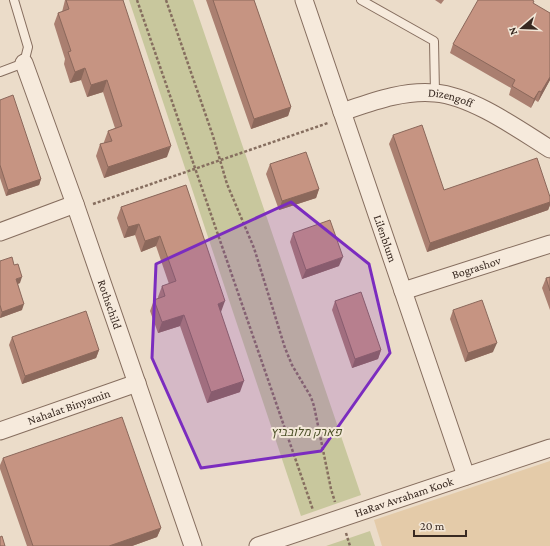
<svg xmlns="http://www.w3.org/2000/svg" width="550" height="546" viewBox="0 0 550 546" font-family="'Crimson Pro',Heebo,serif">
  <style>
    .green { fill: #c8c79d }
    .sand { fill: #e4cba9 }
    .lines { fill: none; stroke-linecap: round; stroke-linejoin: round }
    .lane-casing { stroke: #866e5f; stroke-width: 10 }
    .street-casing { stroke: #866e5f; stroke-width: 19 }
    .path { stroke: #866e5f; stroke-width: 2.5; stroke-dasharray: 3 2; stroke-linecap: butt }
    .lane { stroke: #f6eadc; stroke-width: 8 }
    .street { stroke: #f6eadc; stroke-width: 17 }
    .wall { fill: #aa7f70 }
    .shaded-wall { fill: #8b685b }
    .building { fill: #c69482; stroke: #8b685b }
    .marked { fill: #7b2cbf; fill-opacity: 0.2; stroke: #7b2cbf; stroke-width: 3; stroke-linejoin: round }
    .labels { text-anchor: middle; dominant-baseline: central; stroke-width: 4; stroke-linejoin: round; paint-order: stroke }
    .street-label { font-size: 12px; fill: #382921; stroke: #f3e7d8 }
    .park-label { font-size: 12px; font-style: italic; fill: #4e522a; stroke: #f3e7d8 }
  </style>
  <rect width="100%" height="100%" fill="#ebdcc9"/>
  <path class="green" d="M 129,0 L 193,0 L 361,495 L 301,516 Z
    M 370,531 L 375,546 L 326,546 Z"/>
  <path class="sand" d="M 550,461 L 550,546 L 382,546 L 374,520 Z"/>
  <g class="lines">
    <defs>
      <path id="lane" d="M 361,0 L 434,41 L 435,93
        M 0,72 L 24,63 L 28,47 L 14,0"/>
      <g id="street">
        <path id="s1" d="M 304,0 L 466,476"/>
        <path id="s2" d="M 24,63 L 75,204 L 193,546"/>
        <path id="s3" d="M 342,112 C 372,102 403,90 435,93 C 472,96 518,129 550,149"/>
        <path d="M 0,232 L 75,204"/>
        <path id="s4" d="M 403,291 L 550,244"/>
        <path id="s5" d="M 0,431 L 137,383"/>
        <path id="s6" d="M 258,546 L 550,448"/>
      </g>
    </defs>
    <use href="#lane" class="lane-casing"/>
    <use href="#street" class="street-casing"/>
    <path class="path" d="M 137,0 L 313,510
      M 166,0 L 213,136 L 227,184 L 254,248 L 285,348 L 292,365 L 311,397 L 314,406 L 331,489 L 335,502
      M 93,204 L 328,123
      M 346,533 L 350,546"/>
    <use href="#lane" class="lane"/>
    <use href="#street" class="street"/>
  </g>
  <path class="wall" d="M 65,0 L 123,0 L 167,157 L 104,178 L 96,156 L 100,144 L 104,143 L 104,142 L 108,131 L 115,128 L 103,92 L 87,97 L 81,80 L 70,83 L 64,64 L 65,59 L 54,24 L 58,13 L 62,12 Z
    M 206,0 L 254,0 L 291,107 L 288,116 L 251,129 Z
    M 435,0 L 444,0 L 441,4 Z
    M 533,4 L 550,13 L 550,80 L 538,102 L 535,100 L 531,108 L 509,95 L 511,88 L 450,53 L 453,44 Z
    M 0,100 L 41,179 L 39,185 L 6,196 L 0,178 Z
    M 393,135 L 444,190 L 550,197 L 550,205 L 548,210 L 427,252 L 389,144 Z
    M 270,164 L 319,189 L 316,198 L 279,210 L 266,174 Z
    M 186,185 L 221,312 L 220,312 L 240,392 L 207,403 L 180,326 L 158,333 L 150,311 L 154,300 L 158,298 L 158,297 L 162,286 L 169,284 L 156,246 L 141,252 L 135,235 L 124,238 L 117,218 L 121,207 Z
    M 293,233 L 339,266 L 302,279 L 290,242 Z
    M 0,261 L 20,283 L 18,284 L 22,310 L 0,318 Z
    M 550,277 L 550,310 L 542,288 L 546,278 Z
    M 335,301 L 381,350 L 378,359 L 352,368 L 332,310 Z
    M 453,310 L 493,352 L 465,362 L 450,319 Z
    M 12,337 L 99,350 L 96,358 L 22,384 L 9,345 Z
    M 3,458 L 161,528 L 157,537 L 132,546 L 27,546 L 0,469 L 0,465 Z"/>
  <path class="shaded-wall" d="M 85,68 L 81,80 L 70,83 L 75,72 Z
    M 550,77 L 550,80 L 538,102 L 541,92 Z
    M 107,80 L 103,92 L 87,97 L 91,85 Z
    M 539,91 L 535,100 L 531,108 L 534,99 Z
    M 291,107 L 288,116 L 251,129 L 254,119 Z
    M 171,146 L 167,157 L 104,178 L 108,167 Z
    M 41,179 L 39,185 L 6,196 L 8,190 Z
    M 319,189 L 316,198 L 279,210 L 282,201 Z
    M 550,202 L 550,205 L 548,210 L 427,252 L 430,243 Z
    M 139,224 L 135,235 L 124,238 L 128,227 Z
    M 160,236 L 156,246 L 141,252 L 145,241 Z
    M 343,257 L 339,266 L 302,279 L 306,270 Z
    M 22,277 L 20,283 L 14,285 L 16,279 Z
    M 225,301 L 221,312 L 214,315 L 218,304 Z
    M 24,304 L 22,310 L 0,318 L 2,312 Z
    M 184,315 L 180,326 L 158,333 L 162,322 Z
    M 497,343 L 493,352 L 465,362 L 468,353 Z
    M 99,350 L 96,358 L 22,384 L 25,376 Z
    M 381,350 L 378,359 L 352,368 L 355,359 Z
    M 244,381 L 240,392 L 207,403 L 211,392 Z
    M 161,528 L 157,537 L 132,546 L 109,546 Z"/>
  <path class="building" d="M 66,0 L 123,0 L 171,146 L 108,167 L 100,144 L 112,141 L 108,131 L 122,126 L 107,80 L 91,85 L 85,68 L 75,72 L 68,52 L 71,51 L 58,13 L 69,9 Z
    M 213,0 L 254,0 L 291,107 L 254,119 Z
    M 478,0 L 532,0 L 534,1 L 533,3 L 550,13 L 550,77 L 541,92 L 539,91 L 534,99 L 512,86 L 515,80 L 453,44 Z
    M 13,95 L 41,179 L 8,190 L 0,165 L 0,100 Z
    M 422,125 L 444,190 L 537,158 L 550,197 L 550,202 L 430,243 L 393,135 Z
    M 306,152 L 319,189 L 282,201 L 270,164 Z
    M 186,185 L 225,301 L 218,304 L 244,381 L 211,392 L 184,315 L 162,322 L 154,300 L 165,296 L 162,286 L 176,281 L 160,236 L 145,241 L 139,224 L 128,227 L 121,207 Z
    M 330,220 L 343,257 L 306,270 L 293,233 Z
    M 12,257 L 14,265 L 18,264 L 22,277 L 16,279 L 24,304 L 2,312 L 0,305 L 0,261 Z
    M 550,277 L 550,291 L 546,278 Z
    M 361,292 L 381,350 L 355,359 L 335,301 Z
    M 482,300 L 497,343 L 468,353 L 453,310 Z
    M 86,311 L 99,350 L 25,376 L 12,337 Z
    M 122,417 L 161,528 L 109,546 L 33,546 L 3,458 Z
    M 2,536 L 5,546 L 0,546 L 0,537 Z"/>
  <path class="marked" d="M 291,202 L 369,264 L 390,353 L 321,451 L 201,468 L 152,358 L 156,264 Z"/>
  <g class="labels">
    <g class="street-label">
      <text stroke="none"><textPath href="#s3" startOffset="112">Dizengoff</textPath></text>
      <text stroke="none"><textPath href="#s1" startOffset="252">Lilenblum</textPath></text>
      <text stroke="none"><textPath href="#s4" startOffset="77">Bograshov</textPath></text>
      <text stroke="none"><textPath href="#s2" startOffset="256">Rothschild</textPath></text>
      <text stroke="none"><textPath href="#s5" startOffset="73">Nahalat Binyamin</textPath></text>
      <text stroke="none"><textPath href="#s6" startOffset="154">HaRav Avraham Kook</textPath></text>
    </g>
    <g class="park-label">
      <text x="306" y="432">פארק מלובביץ</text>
    </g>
  </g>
  <g transform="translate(522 28) rotate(251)" stroke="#f3e7d8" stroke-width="3" paint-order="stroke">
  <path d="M0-3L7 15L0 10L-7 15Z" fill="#382921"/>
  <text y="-6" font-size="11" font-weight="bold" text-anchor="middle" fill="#382921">N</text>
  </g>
  <path d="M414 530v6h52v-6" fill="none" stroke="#382921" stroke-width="2"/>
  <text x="420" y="530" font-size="12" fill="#382921" stroke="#f3e7d8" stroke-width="3" paint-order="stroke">20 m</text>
</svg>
